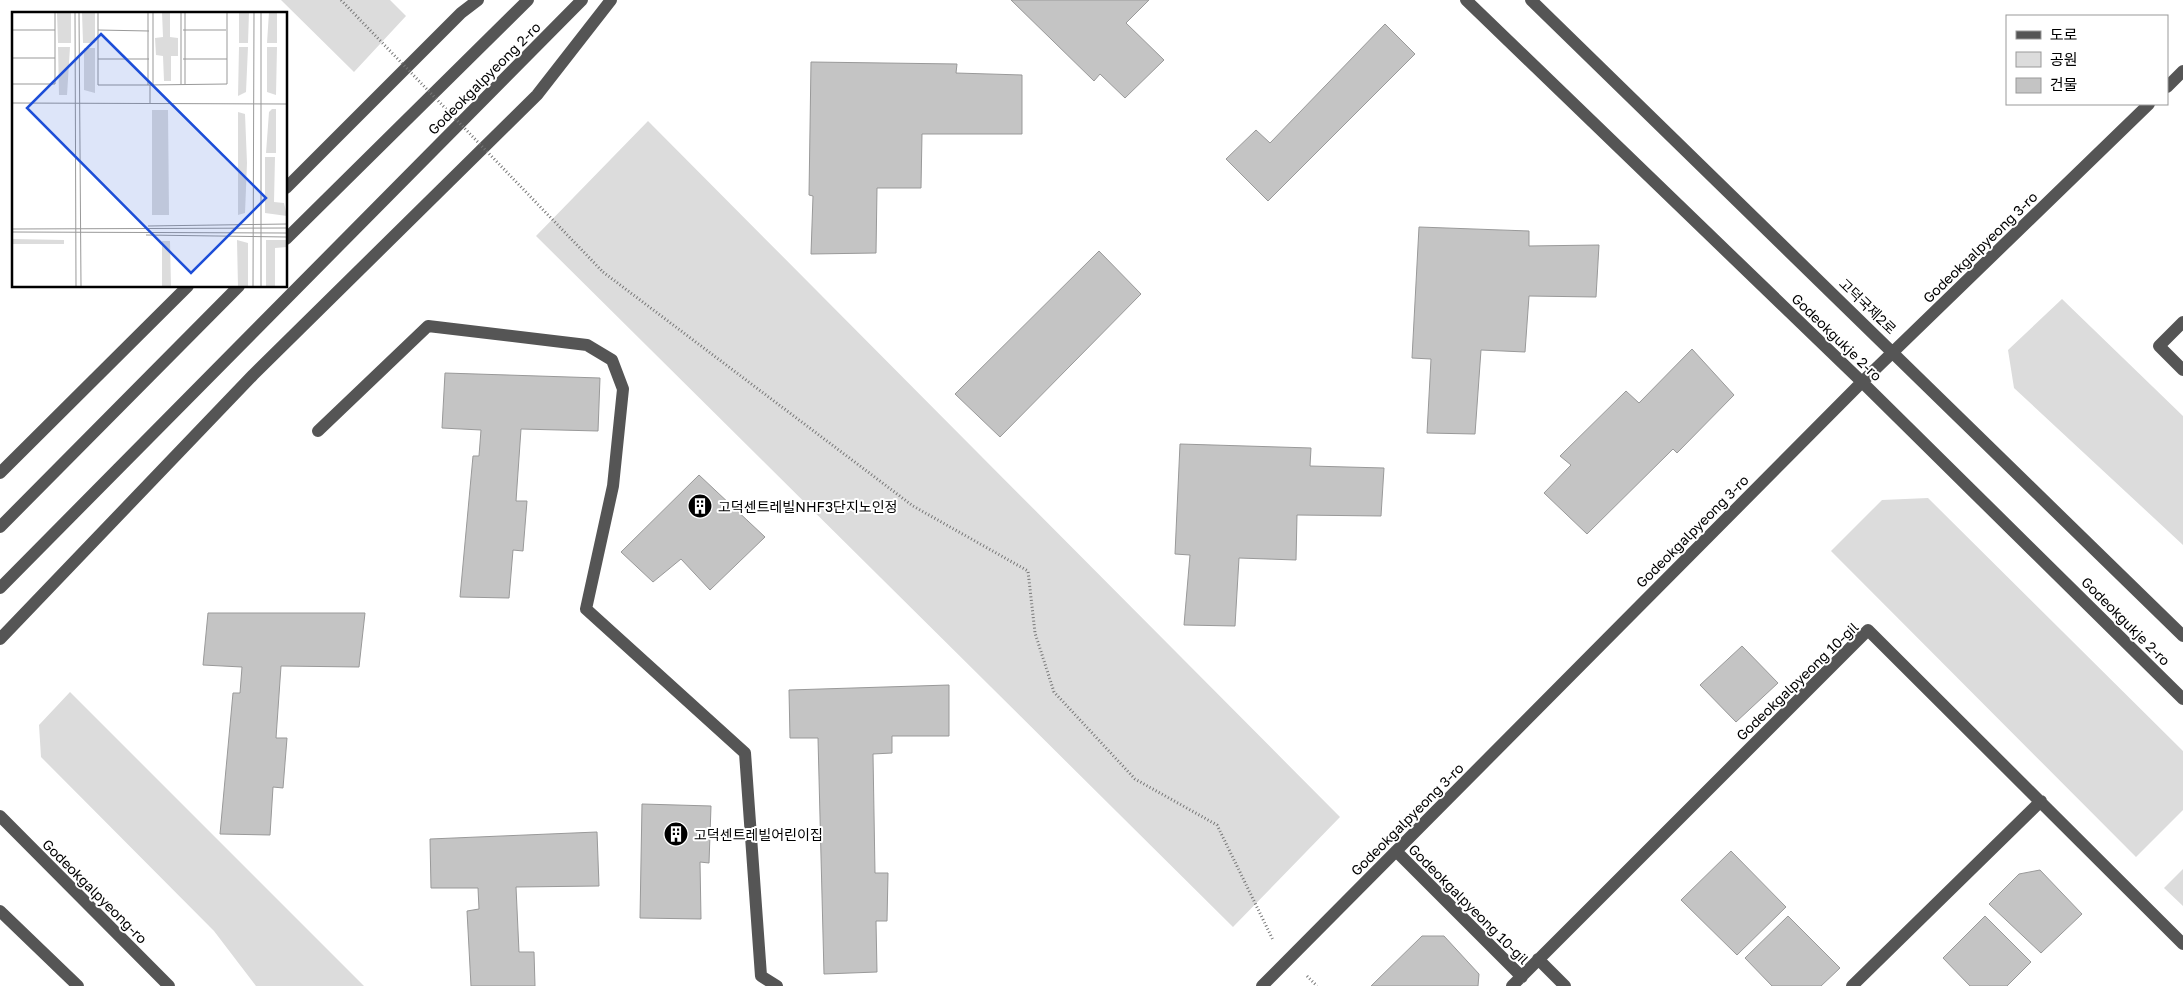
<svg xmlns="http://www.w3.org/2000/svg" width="2183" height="986" viewBox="0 0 2183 986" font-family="'Golos Text','Noto Sans KR',sans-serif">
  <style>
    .green { fill: #dcdcdc }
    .building { fill: #c4c4c4; stroke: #999 }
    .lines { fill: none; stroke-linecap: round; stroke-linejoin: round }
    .path { stroke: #777; stroke-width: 3; stroke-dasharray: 1 2.5; stroke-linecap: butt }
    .minor { stroke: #555; stroke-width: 12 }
    .path-bridge { stroke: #777; stroke-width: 3; stroke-dasharray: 1 2.5; stroke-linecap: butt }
    .labels { text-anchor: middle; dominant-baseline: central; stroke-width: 4; stroke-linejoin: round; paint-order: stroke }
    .street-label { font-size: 14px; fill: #000; stroke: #fff }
    .poi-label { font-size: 14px; fill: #000; stroke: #fff; text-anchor: start }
    .inset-road { fill: none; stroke: #999; stroke-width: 1 }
    .view { fill: #1d4ed8; fill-opacity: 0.15; stroke: #1d4ed8; stroke-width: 2.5 }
    .inset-edge { fill: none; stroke: #000; stroke-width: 2.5 }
  </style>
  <rect width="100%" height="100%" fill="#fff"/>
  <path class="green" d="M 281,0 L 390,0 L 406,16 L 354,72 Z
    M 648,121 L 1340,817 L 1233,927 L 536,236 Z
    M 2062,299 L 2183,416 L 2183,545 L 2014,388 L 2008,350 Z
    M 1928,498 L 2183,751 L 2183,810 L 2136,857 L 1831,551 L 1882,500 Z
    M 70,692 L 364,986 L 256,986 L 214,931 L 41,757 L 39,725 Z
    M 2183,869 L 2183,906 L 2164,888 Z"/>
  <path class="building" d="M 1011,0 L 1149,0 L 1126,23 L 1164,60 L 1125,98 L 1100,74 L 1094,81 Z
    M 1385,24 L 1415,54 L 1268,201 L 1226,159 L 1256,130 L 1270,143 Z
    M 811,62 L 957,64 L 956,73 L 1022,75 L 1022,134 L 922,134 L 921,188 L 877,188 L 876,253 L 811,254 L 813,196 L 809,195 Z
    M 1419,227 L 1529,231 L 1529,246 L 1599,245 L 1596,297 L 1529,296 L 1525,352 L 1481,350 L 1475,434 L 1427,433 L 1431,359 L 1412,358 Z
    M 1099,251 L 1141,294 L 1000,437 L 955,394 Z
    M 1692,349 L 1734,395 L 1677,453 L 1673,449 L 1587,534 L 1544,493 L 1571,465 L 1560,456 L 1626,391 L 1639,403 Z
    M 445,373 L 600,378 L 598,431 L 521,429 L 516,501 L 527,501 L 523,551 L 513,550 L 509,598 L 460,597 L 473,456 L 479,456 L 481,430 L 442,428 Z
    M 1180,444 L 1311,448 L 1310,466 L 1384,468 L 1381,516 L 1297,515 L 1296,560 L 1239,558 L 1235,626 L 1184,625 L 1190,555 L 1175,554 Z
    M 699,475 L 765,537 L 710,590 L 681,559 L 653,582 L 621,552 Z
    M 208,613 L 365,613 L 359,667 L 281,666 L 276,738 L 287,738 L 283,788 L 273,787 L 270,835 L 220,834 L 233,693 L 240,693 L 242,667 L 203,665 Z
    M 1742,646 L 1778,683 L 1736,722 L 1700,685 Z
    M 949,685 L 949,736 L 892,736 L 892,753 L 873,754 L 875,873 L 888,873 L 887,921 L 876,921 L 877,972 L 824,974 L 818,738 L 790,738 L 789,690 Z
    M 642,804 L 711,806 L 709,863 L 700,862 L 701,919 L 640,918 Z
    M 597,832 L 599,886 L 516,887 L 519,952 L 534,952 L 535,986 L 471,986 L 467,911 L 479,909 L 478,888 L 431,888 L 430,839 Z
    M 1731,851 L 1786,907 L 1737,955 L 1681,900 Z
    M 2040,870 L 2082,914 L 2041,953 L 1989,904 L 2019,874 Z
    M 1788,916 L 1840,968 L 1821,986 L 1772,986 L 1745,958 Z
    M 1985,916 L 2031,962 L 2007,986 L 1970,986 L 1943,958 Z
    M 1422,936 L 1444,936 L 1479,974 L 1478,986 L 1371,986 Z"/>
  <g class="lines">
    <path class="path" d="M 603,272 L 913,506 L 1028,571 L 1035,633 L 1054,692 L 1135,779 L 1217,825 L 1273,940
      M 1307,976 L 1317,986"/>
    <path class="minor" d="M 1466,0 L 1862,382 L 2183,699
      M 1531,0 L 2183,636
      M 2167,87 L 2183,71
      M 286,188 L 461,13 L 478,0
      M 286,239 L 528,0
      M 2183,322 L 2159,346 L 2183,370
      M 318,431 L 428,326 L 587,345 L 612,360 L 623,389 L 613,486 L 586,609 L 745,753 L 761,976 L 777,986
      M 0,473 L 188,286
      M 0,527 L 239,286
      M 0,588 L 582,0
      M 0,639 L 253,375 L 537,95 L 611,0
      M 0,816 L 169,986
      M 1396,851 L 1522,977
      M 0,911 L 78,986
      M 1538,959 L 1565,986
      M 1262,986 L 1862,382 L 2149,104
      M 1512,986 L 1868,630 L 2183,944
      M 1852,986 L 2041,801"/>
    <path class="path-bridge" d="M 341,0 L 603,272"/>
  </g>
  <defs>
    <symbol id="building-disc" viewBox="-11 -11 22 22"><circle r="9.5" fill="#000" stroke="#fff"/><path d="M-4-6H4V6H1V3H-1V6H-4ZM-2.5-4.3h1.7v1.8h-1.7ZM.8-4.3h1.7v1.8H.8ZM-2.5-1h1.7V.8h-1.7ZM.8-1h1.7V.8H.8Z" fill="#fff"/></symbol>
  </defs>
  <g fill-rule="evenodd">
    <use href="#building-disc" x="686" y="492" width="28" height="28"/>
    <use href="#building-disc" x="662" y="820" width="28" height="28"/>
  </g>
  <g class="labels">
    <g class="street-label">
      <text transform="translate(484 78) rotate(-45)">Godeokgalpyeong 2-ro</text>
      <text transform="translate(1980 247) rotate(-44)">Godeokgalpyeong 3-ro</text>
      <text transform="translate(1868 306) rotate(44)">고덕국제2로</text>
      <text transform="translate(1837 337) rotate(44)">Godeokgukje 2-ro</text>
      <text transform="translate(1692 531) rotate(-45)">Godeokgalpyeong 3-ro</text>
      <text transform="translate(2126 621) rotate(45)">Godeokgukje 2-ro</text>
      <text transform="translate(1797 681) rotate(-44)">Godeokgalpyeong 10-gil</text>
      <text transform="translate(1407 819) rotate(-45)">Godeokgalpyeong 3-ro</text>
      <text transform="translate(95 891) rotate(45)">Godeokgalpyeong-ro</text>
      <text transform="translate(1469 904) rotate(45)">Godeokgalpyeong 10-gil</text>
    </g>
    <g class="poi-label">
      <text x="718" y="506">고덕센트레빌NHF3단지노인정</text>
      <text x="694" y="834">고덕센트레빌어린이집</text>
    </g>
  </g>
  <g transform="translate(12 12)">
    <rect width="275" height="275" fill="#fff"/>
    <path d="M 45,0 L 59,0 L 59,31 L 46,31 ZM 70,0 L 83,0 L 83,31 L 71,31 ZM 150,0 L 158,0 L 158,25 L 166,26 L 166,44 L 159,44 L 159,69 L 152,69 L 151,44 L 144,43 L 143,26 L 151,25 ZM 227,0 L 237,0 L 236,31 L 227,31 ZM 257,0 L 265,0 L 265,31 L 255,31 ZM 46,35 L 58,35 L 55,83 L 47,83 ZM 227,35 L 236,35 L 234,80 L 226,84 ZM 255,35 L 265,35 L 264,83 L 255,80 ZM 72,36 L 83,36 L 83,81 L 72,78 ZM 260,97 L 264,97 L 264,141 L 254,141 L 257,100 ZM 140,98 L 156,98 L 157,203 L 140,203 ZM 226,100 L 233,102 L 235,151 L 233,201 L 226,203 ZM 253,145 L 263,145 L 262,190 L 272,191 L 275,204 L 253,201 ZM 0,227 L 52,228 L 52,232 L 0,232 ZM 225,228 L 236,231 L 236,275 L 226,275 ZM 254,228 L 275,228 L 275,235 L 263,236 L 263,274 L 254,274 ZM 150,229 L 158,229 L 159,275 L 150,275 Z" fill="#dcdcdc"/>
    <path class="inset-road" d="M 63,0 L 64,275M 67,0 L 69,275M 86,0 L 86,73 L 136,73 L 215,72 L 215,0M 136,0 L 136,73M 141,0 L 141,73M 0,18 L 43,18M 86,18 L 137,19M 171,18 L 214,18M 0,46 L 43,46M 86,47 L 137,47M 171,47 L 215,47M 0,72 L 43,72 L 43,0M 169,72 L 169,0M 173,72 L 173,0M 0,91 L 275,92M 138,92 L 138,73M 275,112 L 275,192M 136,214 L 275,212M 0,217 L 275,216M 0,220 L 275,221M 134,223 L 275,225M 241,275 L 242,0M 249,275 L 249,0M 275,275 L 275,236"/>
    <path class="view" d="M 89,22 L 254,186 L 179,261 L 15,96 Z"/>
    <rect width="275" height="275" class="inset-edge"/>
  </g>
  <rect x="2006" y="15" width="162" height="90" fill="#ffffff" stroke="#999999"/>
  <rect x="2016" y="31" width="25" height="8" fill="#555555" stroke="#999999"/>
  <text x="2050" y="40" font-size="15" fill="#000000">도로</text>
  <rect x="2016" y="52" width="25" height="15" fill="#dcdcdc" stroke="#999999"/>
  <text x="2050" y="65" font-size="15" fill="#000000">공원</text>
  <rect x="2016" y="78" width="25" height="15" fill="#c4c4c4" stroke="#999999"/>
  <text x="2050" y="90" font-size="15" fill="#000000">건물</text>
</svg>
